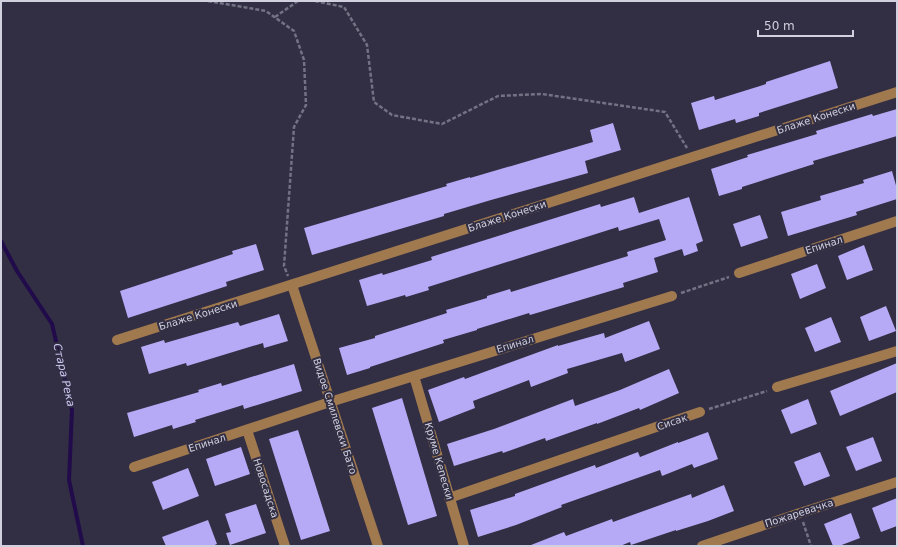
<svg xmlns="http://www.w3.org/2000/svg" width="898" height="547" viewBox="0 0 898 547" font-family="'DejaVu Sans',sans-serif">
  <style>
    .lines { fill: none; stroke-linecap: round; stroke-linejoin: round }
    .stream { stroke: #210b4b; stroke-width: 4 }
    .building { fill: #b6aaf7 }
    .path { stroke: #737183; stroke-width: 2.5; stroke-dasharray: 4 2; stroke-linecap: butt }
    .minor { stroke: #a0794f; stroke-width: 10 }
    .labels { text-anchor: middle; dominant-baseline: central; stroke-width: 4; stroke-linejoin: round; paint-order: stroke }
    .street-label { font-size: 10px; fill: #d1d0de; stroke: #322f44 }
    .water-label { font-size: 11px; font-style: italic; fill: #cdc8f0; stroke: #322f44 }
  </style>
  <rect width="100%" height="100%" fill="#322f44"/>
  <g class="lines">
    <path class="stream" d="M 1,241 L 17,271 L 52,324 L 72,410 L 69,480 L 83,546"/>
  </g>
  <path class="building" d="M 830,61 L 838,88 L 759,113 L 759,116 L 736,123 L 735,119 L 699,130 L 691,103 L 714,96 L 715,100 L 766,84 L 766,82 Z
    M 897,109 L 897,136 L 813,161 L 814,164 L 742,187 L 742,189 L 719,196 L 711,169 L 748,157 L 747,155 L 817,134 L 816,131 L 872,114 L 873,116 Z
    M 613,123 L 621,150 L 585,161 L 588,173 L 491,200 L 444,214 L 444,216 L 312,255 L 304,228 L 447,186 L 446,184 L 470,177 L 470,178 L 593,142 L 590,130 Z
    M 892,171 L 897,189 L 897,199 L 856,212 L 857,215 L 788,236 L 781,212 L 821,200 L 820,196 L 864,183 L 863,180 Z
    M 634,197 L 639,213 L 689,197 L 703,241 L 696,244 L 698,251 L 684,256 L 682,249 L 654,258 L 658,272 L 623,283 L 624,287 L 530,315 L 529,313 L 477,329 L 477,330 L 443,340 L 444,343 L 370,367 L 370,368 L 347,375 L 339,348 L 375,338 L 375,336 L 447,313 L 446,310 L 487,298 L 487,296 L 510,289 L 511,292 L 628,256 L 627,252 L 666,240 L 659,219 L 619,231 L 618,227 L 428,287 L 429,290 L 406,297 L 405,295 L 367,306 L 359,280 L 382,273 L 383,275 L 432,260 L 431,257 L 600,204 L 601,207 Z
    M 760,215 L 768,238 L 741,247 L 733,224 Z
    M 256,244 L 264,270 L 226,282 L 227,286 L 128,318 L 120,291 L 233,254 L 232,251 Z
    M 864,245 L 873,270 L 847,280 L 838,256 Z
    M 817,264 L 826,288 L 800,299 L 791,274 Z
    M 886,306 L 896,331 L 869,341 L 860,317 Z
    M 279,314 L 288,341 L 264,348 L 263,343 L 187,366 L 186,363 L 149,374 L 141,347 L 164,340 L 165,343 L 238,322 L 240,326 Z
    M 831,317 L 841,342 L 815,352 L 805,328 Z
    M 649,321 L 660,349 L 625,362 L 622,353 L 567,369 L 568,373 L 531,387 L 529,380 L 473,401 L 475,408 L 439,422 L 428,390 L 464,377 L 465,379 L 558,345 L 558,346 L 604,333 L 605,338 Z
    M 897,363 L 897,392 L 840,416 L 830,391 Z
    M 294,364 L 302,391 L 244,409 L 243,405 L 195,420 L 196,422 L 173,429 L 172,425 L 134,437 L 127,413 L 199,392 L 198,390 L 221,383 L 222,386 Z
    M 669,369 L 679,393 L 640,410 L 639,408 L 597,424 L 597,423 L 546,441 L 545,438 L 503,453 L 502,451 L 454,466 L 447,444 L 494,429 L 573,399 L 575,406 L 620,390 Z
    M 402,398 L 437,516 L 408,525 L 372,408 Z
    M 808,399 L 817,424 L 791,434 L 781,410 Z
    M 298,430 L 330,531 L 301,540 L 269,439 Z
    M 708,432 L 718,459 L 694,468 L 692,464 L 662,476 L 660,470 L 561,505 L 562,507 L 516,525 L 478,537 L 470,510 L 515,496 L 515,494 L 595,465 L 596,468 L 638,452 L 640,457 L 678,442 L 678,443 Z
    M 873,437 L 882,461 L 856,471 L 846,447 Z
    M 241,447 L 250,474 L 215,486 L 206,459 Z
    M 820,452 L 830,476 L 804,486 L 794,462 Z
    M 188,468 L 199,496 L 163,510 L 152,482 Z
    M 724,485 L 734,511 L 708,521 L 676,531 L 676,530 L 631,545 L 630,542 L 620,546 L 531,546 L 531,545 L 564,532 L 566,536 L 612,519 L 613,522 L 691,494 L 692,498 Z
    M 897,498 L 897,526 L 881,532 L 872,508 Z
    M 256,504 L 266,533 L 230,545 L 226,533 L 231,532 L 225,514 Z
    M 851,513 L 860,538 L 839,546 L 833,546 L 824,524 Z
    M 208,520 L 217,544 L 212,546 L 166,546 L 162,537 Z"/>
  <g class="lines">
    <path class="path" d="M 208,1 L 266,11 L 294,31 L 304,60 L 306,105 L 294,127 L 284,266 L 288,276
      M 315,1 L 344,7 L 367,45 L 374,102 L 392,115 L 442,124 L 498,96 L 542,94 L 665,112 L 687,148
      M 275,17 L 298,1
      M 681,293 L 729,277
      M 709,409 L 767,391
      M 803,522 L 811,546"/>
    <path class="minor" d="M 739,273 L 897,221
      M 292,285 L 378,546
      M 117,340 L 897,92
      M 414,376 L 464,546
      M 777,387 L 897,351
      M 247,430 L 285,546
      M 134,467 L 330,402 L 672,296
      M 449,498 L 700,412
      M 702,546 L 800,513 L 897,482"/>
  </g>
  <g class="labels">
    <g class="street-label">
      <text transform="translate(816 118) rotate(-18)">Блаже Конески</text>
      <text transform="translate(507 216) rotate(-18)">Блаже Конески</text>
      <text transform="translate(824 245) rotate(-18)">Епинал</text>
      <text transform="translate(198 315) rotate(-17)">Блаже Конески</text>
      <text transform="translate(515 344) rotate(-17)">Епинал</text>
      <text transform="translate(335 416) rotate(72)">Видое Смилевски Бато</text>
      <text transform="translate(672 422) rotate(-19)">Сисак</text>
      <text transform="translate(207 443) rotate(-18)">Епинал</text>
      <text transform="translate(439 461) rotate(74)">Круме Кепески</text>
      <text transform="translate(266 488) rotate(72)">Новосадска</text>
      <text transform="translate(799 513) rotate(-18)">Пожаревачка</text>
    </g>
    <g class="water-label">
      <text transform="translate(64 375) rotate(77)">Стара Река</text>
    </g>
  </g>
  <rect width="898" height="547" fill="none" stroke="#d1d0de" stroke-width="4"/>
  <path d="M758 30v6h95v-6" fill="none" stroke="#d1d0de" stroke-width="2"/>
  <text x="764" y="30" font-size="12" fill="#d1d0de" stroke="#322f44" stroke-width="3" paint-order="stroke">50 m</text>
</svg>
